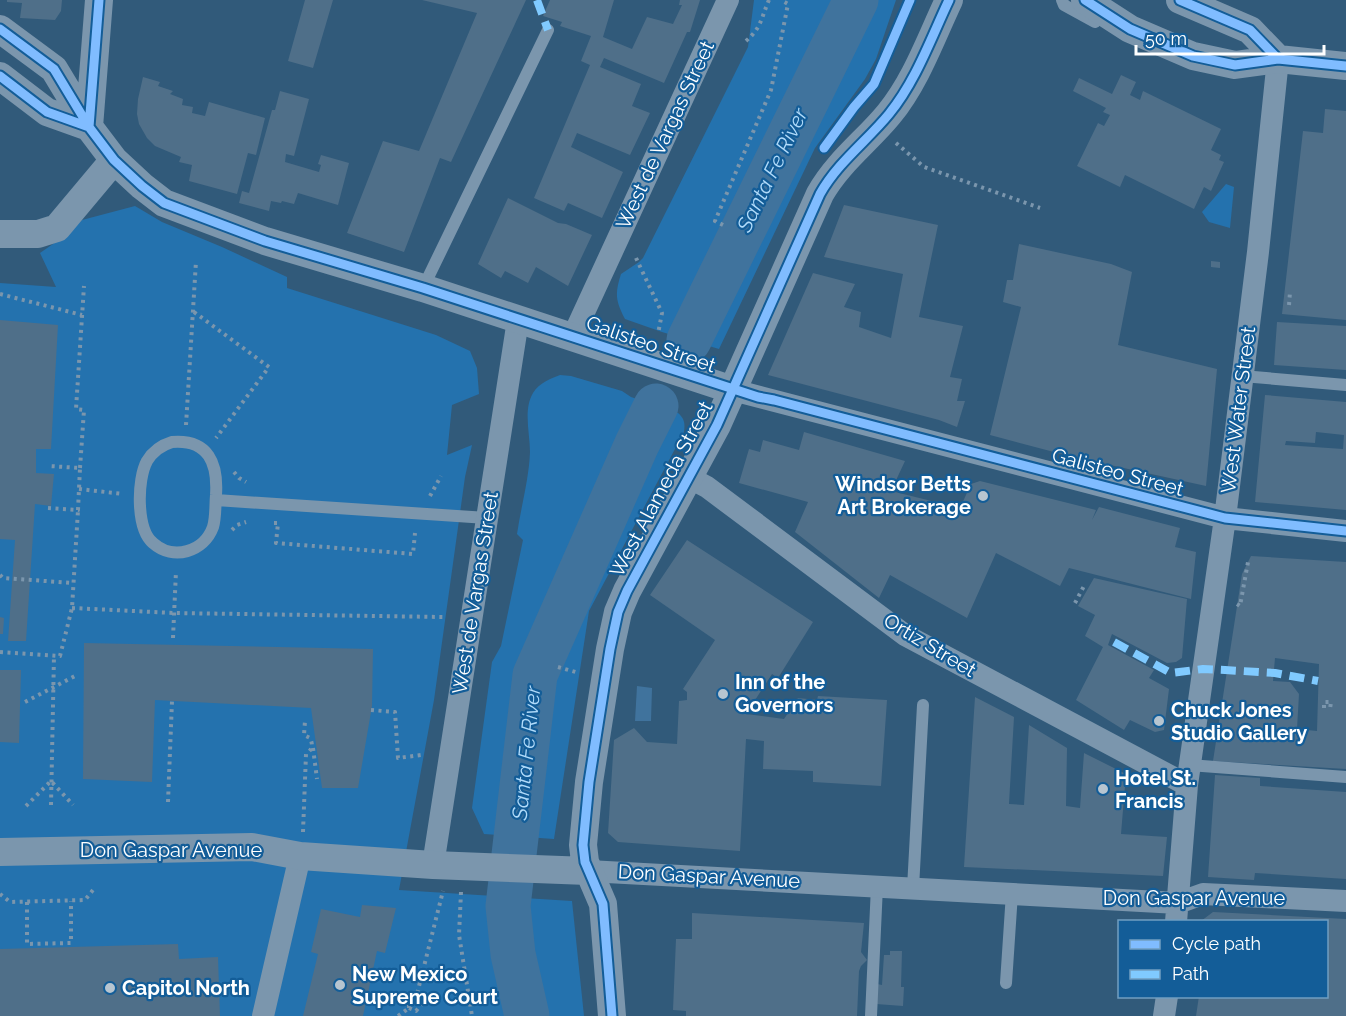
<svg xmlns="http://www.w3.org/2000/svg" width="1346" height="1016" viewBox="0 0 1346 1016" font-family="Raleway,sans-serif">
  <style>
    .green { fill: #2472ae }
    .water { fill: #40739d }
    .lines { fill: none; stroke-linecap: round; stroke-linejoin: round }
    .river { stroke: #40739d; stroke-width: 45 }
    .building { fill: #4f6f89; fill-rule: evenodd }
    .path { stroke: #7b96ad; stroke-width: 4; stroke-dasharray: 3 4.5; stroke-linecap: butt }
    .service { stroke: #7b96ad; stroke-width: 12 }
    .minor { stroke: #7b96ad; stroke-width: 22 }
    .tertiary { stroke: #7b96ad; stroke-width: 28 }
    .quiet { stroke: #80caff; stroke-width: 8; stroke-dasharray: 15 8; stroke-linecap: butt }
    .cycleway-casing { stroke: #135d98; stroke-width: 13 }
    .cycleway { stroke: #80bcff; stroke-width: 9 }
    .poi-dot { fill: #b7c5d0; stroke: #135d98; stroke-width: 2 }
    .labels { text-anchor: middle; dominant-baseline: central; stroke-width: 4.5; stroke-linejoin: round; paint-order: stroke }
    .street-label { font-size: 20px; fill: #fff; stroke: #135d98 }
    .poi-label { font-size: 20px; font-weight: bold; fill: #fff; stroke: #135d98; text-anchor: start }
    .water-label { font-size: 21px; font-style: italic; fill: #b1dbfa; stroke: #135d98 }
  </style>
  <rect width="100%" height="100%" fill="#315a7a"/>
  <path class="green" d="M 754,0 L 896,0 L 876,59 L 865,79 L 815,148 L 719,349 L 662,332 L 625,319 C 615,300 615,293 621,274 L 639,262 L 643,258 L 748,47 Z
    M 1226,184 L 1234,187 L 1230,228 L 1209,222 L 1202,212 Z
    M 135,206 L 162,222 L 222,247 L 287,277 L 287,288 L 436,335 L 470,351 L 477,368 L 479,394 L 452,405 L 447,455 L 472,445 L 465,477 L 434,700 L 399,890 L 572,901 L 584,1016 L 0,1016 L 0,283 L 56,287 L 40,253 L 63,237 L 82,220 Z
    M 560,375 L 571,376 L 622,391 L 631,397 L 678,413 C 685,419 685,424 684,432 L 589,611 L 554,839 L 484,834 L 472,808 L 492,662 L 501,646 L 523,540 L 517,534 C 521,507 529,479 530,452 C 530,433 523,410 533,393 C 539,383 550,379 560,375 Z"/>
  <path class="water" d="M 637,686 L 652,688 L 651,721 L 635,721 Z"/>
  <g class="lines">
    <path class="river" d="M 689,340 L 856,0
      M 527,1016 L 513,954 L 508,906 L 535,675 L 637,444 L 656,406"/>
  </g>
  <path class="building" d="M 7,0 L 62,0 L 61,11 L 55,20 L 20,18 L 22,3 L 7,2 Z
    M 305,0 L 333,0 L 313,68 L 288,61 Z
    M 422,0 L 526,0 L 451,162 L 440,158 L 404,252 L 347,233 L 383,141 L 419,151 L 477,13 Z
    M 550,0 L 614,0 L 603,37 L 632,49 L 647,17 L 673,24 L 682,5 L 679,5 L 680,0 L 700,0 L 690,32 L 687,32 L 664,83 L 604,58 L 600,67 L 641,84 L 632,106 L 650,113 L 630,155 L 577,133 L 571,147 L 623,172 L 602,218 L 568,203 L 564,211 L 534,198 L 590,65 L 581,61 L 591,36 L 560,26 L 562,22 L 543,16 Z
    M 1121,75 L 1136,82 L 1130,95 L 1140,100 L 1143,91 L 1221,129 L 1211,150 L 1221,155 L 1219,160 L 1224,162 L 1211,191 L 1204,187 L 1194,209 L 1125,175 L 1120,187 L 1077,166 L 1098,123 L 1104,126 L 1110,115 L 1103,112 L 1106,108 L 1073,91 L 1079,78 L 1112,94 Z
    M 143,77 L 160,82 L 158,86 L 173,91 L 170,94 L 183,99 L 182,105 L 193,107 L 192,113 L 205,116 L 209,102 L 265,118 L 256,155 L 248,153 L 237,194 L 189,181 L 192,165 L 179,162 L 181,157 L 155,146 L 147,138 L 139,124 L 137,114 L 138,99 Z
    M 280,91 L 309,99 L 294,156 L 286,154 L 285,162 L 319,172 L 321,165 L 318,164 L 321,155 L 349,163 L 338,205 L 298,193 L 294,204 L 282,201 L 281,203 L 271,201 L 269,211 L 239,203 L 242,191 L 249,193 L 272,110 L 275,110 Z
    M 1325,109 L 1346,111 L 1346,320 L 1282,314 L 1303,131 L 1323,133 Z
    M 508,198 L 558,223 L 566,224 L 592,235 L 568,286 L 536,267 L 528,283 L 505,271 L 501,278 L 478,264 Z
    M 844,205 L 938,225 L 919,317 L 963,326 L 950,377 L 962,379 L 957,401 L 965,401 L 957,427 L 939,420 L 768,375 L 813,273 L 855,284 L 844,307 L 861,312 L 859,327 L 891,338 L 903,274 L 824,257 Z
    M 1019,244 L 1111,264 L 1132,272 L 1118,345 L 1217,369 L 1206,486 L 1069,456 L 990,435 L 1021,307 L 1003,302 L 1007,280 L 1013,280 Z
    M 1211,261 L 1220,262 L 1220,268 L 1211,267 Z
    M 0,320 L 58,325 L 51,449 L 36,449 L 36,473 L 54,474 L 51,506 L 35,504 L 26,641 L 8,641 L 15,540 L 0,539 Z
    M 1277,322 L 1346,326 L 1346,370 L 1274,365 Z
    M 1265,395 L 1346,402 L 1346,510 L 1255,502 ZM 1316,432 L 1344,435 L 1343,449 L 1285,445 L 1286,441 L 1315,443 Z
    M 804,432 L 905,461 L 891,491 L 960,508 L 971,484 L 980,481 L 1096,510 L 1092,520 L 1099,507 L 1180,528 L 1175,547 L 1196,552 L 1191,599 L 1069,568 L 1060,586 L 996,553 L 967,618 L 890,575 L 879,598 L 795,532 L 808,502 L 739,483 L 749,449 L 760,452 L 763,440 L 799,450 Z
    M 687,540 L 813,622 L 778,678 L 772,674 L 746,714 L 784,719 L 798,698 L 817,700 L 818,696 L 887,700 L 881,786 L 813,782 L 813,771 L 763,769 L 764,741 L 746,739 L 740,851 L 618,842 L 608,833 L 614,740 L 634,728 L 647,742 L 677,744 L 679,701 L 687,700 L 687,692 L 683,689 L 715,640 L 650,595 Z
    M 1251,556 L 1346,562 L 1346,769 L 1213,761 L 1242,574 ZM 1275,658 L 1319,664 L 1317,731 L 1297,729 L 1299,694 L 1290,682 L 1273,681 Z
    M 1094,578 L 1187,599 L 1182,658 L 1176,662 L 1167,663 L 1112,634 L 1108,645 L 1154,670 L 1149,678 L 1169,689 L 1164,730 L 1155,732 L 1130,720 L 1124,730 L 1076,700 L 1103,647 L 1085,636 L 1095,615 L 1078,606 Z
    M 0,617 L 4,618 L 3,634 L 0,634 Z
    M 84,643 L 373,649 L 372,706 L 358,788 L 322,788 L 311,708 L 155,700 L 152,782 L 83,779 Z
    M 0,670 L 21,670 L 19,743 L 0,742 Z
    M 975,697 L 1014,717 L 1009,804 L 1024,805 L 1029,725 L 1067,748 L 1066,806 L 1080,808 L 1084,753 L 1126,774 L 1121,834 L 1167,837 L 1163,876 L 964,867 Z
    M 1215,775 L 1260,778 L 1260,786 L 1346,792 L 1346,879 L 1255,873 L 1254,880 L 1208,877 Z
    M 362,905 L 396,908 L 385,953 L 377,951 L 363,1016 L 303,1016 L 318,954 L 311,952 L 321,909 L 360,917 Z
    M 1213,912 L 1346,919 L 1346,1016 L 1196,1016 L 1199,996 L 1326,996 L 1326,921 L 1201,921 Z
    M 692,913 L 864,923 L 861,952 L 867,960 L 861,966 L 859,971 L 857,1016 L 686,1016 L 686,1011 L 673,1010 L 676,939 L 692,939 Z
    M 178,944 L 179,959 L 218,957 L 220,1016 L 0,1016 L 0,949 Z
    M 890,951 L 902,951 L 901,987 L 904,987 L 903,1006 L 876,1004 L 877,984 L 882,985 L 884,955 L 890,955 Z"/>
  <g class="lines">
    <path class="path" d="M 746,41 C 762,27 761,18 769,0
      M 896,143 L 924,167 L 1040,208
      M 723,225 L 715,221 L 771,90 L 788,4 L 781,0
      M 636,258 L 662,313 L 658,334
      M 0,294 L 82,315
      M 1289,305 L 1290,292
      M 194,312 L 269,367 L 216,438
      M 186,425 L 196,261
      M 80,468 L 84,410 L 76,409 L 84,286
      M 234,472 L 239,478 L 246,482
      M 79,489 L 123,494
      M 430,496 L 441,476
      M 48,508 L 78,510 L 80,468 L 49,466
      M 274,523 L 278,523 L 276,543 L 413,554 L 415,533
      M 232,530 L 237,525 L 246,522
      M 0,575 L 3,578 L 73,583
      M 1075,603 L 1085,584
      M 1237,604 L 1240,606 L 1248,562
      M 72,608 L 174,613 L 443,617
      M 173,638 L 176,571
      M 0,652 L 60,656 L 72,608 L 78,510
      M 558,667 L 579,673
      M 25,702 L 75,676
      M 1324,708 L 1324,702 L 1331,702 L 1330,709
      M 371,710 L 395,712 L 398,758 L 421,755
      M 313,748 L 317,779
      M 168,802 L 172,701
      M 51,805 L 54,655
      M 26,806 L 51,781 L 73,805
      M 303,832 L 306,754 C 313,749 313,745 310,738 L 304,735 L 305,721
      M 461,892 L 459,935 L 472,1016
      M 0,894 L 10,902 L 85,900 L 93,890
      M 27,902 L 27,944 L 71,943 L 71,901
      M 409,1008 L 416,1011 L 421,1005 L 421,1002 L 416,998 L 443,891
      M 409,1008 L 409,999 L 416,998
      M 398,1016 L 409,1008"/>
    <path class="service" d="M 1062,0 L 1064,5 L 1095,22
      M 423,288 L 548,30
      M 1242,376 L 1346,385
      M 172,442 C 209,439 218,464 216,495 C 215,506 216,517 213,527 C 204,552 173,561 153,543 C 136,529 137,479 147,461 C 153,451 162,445 172,442 Z
      M 216,500 L 487,518
      M 1189,765 L 1346,777
      M 913,888 L 923,705
      M 1006,983 L 1012,893
      M 871,1016 L 877,886"/>
    <path class="minor" d="M 573,336 L 728,0
      M 733,390 L 1225,518 L 1346,531
      M 690,478 L 707,487 L 905,635 L 1187,785
      M 433,865 L 518,320
      M 588,871 L 1178,903 L 1203,894 L 1346,901
      M 1176,922 L 1187,785 L 1225,518 L 1258,252 L 1278,59
      M 263,1016 L 300,856
      M 1164,1016 L 1167,996"/>
    <path class="tertiary" d="M 1085,0 L 1130,29 L 1193,56 L 1235,65 L 1278,59 L 1346,66
      M 1180,0 L 1250,30 L 1278,59
      M 0,29 L 54,69 L 89,127 L 114,160 L 142,186 L 164,203 L 265,241 L 423,288 L 733,390
      M 0,76 L 47,112 L 89,127
      M 89,127 L 99,0
      M 0,234 L 38,234 L 57,228 L 114,160
      M 0,852 L 252,847 L 300,856 L 433,865 L 588,871
      M 612,1016 L 603,904 L 585,862 L 583,845 L 589,782 L 610,649 L 618,612 L 627,591 L 717,425 L 820,194 C 838,162 867,141 889,114 C 916,81 931,38 949,0"/>
    <path class="quiet" d="M 537,0 L 548,30
      M 1114,642 L 1171,673 L 1203,669 L 1225,670 L 1275,673 L 1318,681"/>
    <defs>
      <path id="cycleway" d="M 1085,0 L 1130,29 L 1193,56 L 1235,65 L 1278,59 L 1346,66
        M 1180,0 L 1250,30 L 1278,59
        M 0,29 L 54,69 L 89,127 L 114,160 L 142,186 L 164,203 L 265,241 L 423,288 L 758,397 L 774,400 L 1225,518 L 1346,531
        M 0,76 L 47,112 L 89,127
        M 89,127 L 99,0
        M 824,148 L 854,107 L 874,84 L 910,0
        M 612,1016 L 603,904 L 585,862 L 583,845 L 589,782 L 610,649 L 618,612 L 627,591 L 717,425 L 820,194 C 838,162 867,141 889,114 C 916,81 931,38 949,0"/>
    </defs>
    <use href="#cycleway" class="cycleway-casing"/>
    <use href="#cycleway" class="cycleway"/>
  </g>
  <g class="poi-dot">
    <circle cx="983" cy="496" r="6"/>
    <circle cx="723" cy="694" r="6"/>
    <circle cx="1159" cy="721" r="6"/>
    <circle cx="1103" cy="789" r="6"/>
    <circle cx="340" cy="985" r="6"/>
    <circle cx="110" cy="988" r="6"/>
  </g>
  <g class="labels">
    <g class="street-label">
      <text transform="translate(665 135) rotate(-65)">West de Vargas Street</text>
      <text transform="translate(651 344) rotate(19)">Galisteo Street</text>
      <text transform="translate(1238 410) rotate(-83)">West Water Street</text>
      <text transform="translate(1118 472) rotate(15)">Galisteo Street</text>
      <text transform="translate(661 489) rotate(-62)">West Alameda Street</text>
      <text transform="translate(475 593) rotate(-81)">West de Vargas Street</text>
      <text transform="translate(930 645) rotate(31)">Ortiz Street</text>
      <text x="171" y="850">Don Gaspar Avenue</text>
      <text transform="translate(709 876) rotate(3)">Don Gaspar Avenue</text>
      <text x="1194" y="898">Don Gaspar Avenue</text>
    </g>
    <g class="poi-label">
      <text x="971" y="484" text-anchor="end">Windsor Betts<tspan x="971" dy="23">Art Brokerage</tspan></text>
      <text x="735" y="682">Inn of the<tspan x="735" dy="23">Governors</tspan></text>
      <text x="1171" y="710">Chuck Jones<tspan x="1171" dy="23">Studio Gallery</tspan></text>
      <text x="1115" y="778">Hotel St.<tspan x="1115" dy="23">Francis</tspan></text>
      <text x="352" y="974">New Mexico<tspan x="352" dy="23">Supreme Court</tspan></text>
      <text x="122" y="988">Capitol North</text>
    </g>
    <g class="water-label">
      <text transform="translate(772 170) rotate(-64)">Santa Fe River</text>
      <text transform="translate(526 753) rotate(-84)">Santa Fe River</text>
    </g>
  </g>
  <rect x="1118" y="920" width="210" height="78" fill="#135d98" stroke="#719ec1" stroke-width="1.5"/>
  <rect x="1130" y="940" width="30" height="9" fill="#80bcff" stroke="#719ec1" stroke-width="1.5"/>
  <text x="1172" y="950" font-size="18" fill="#ffffff">Cycle path</text>
  <rect x="1130" y="970" width="30" height="9" fill="#80caff" stroke="#719ec1" stroke-width="1.5"/>
  <text x="1172" y="980" font-size="18" fill="#ffffff">Path</text>
  <path d="M1136 45v9h188v-9" fill="none" stroke="#ffffff" stroke-width="3"/>
  <text x="1145" y="45" font-size="18" fill="#ffffff" stroke="#135d98" stroke-width="4.5" paint-order="stroke">50 m</text>
</svg>
